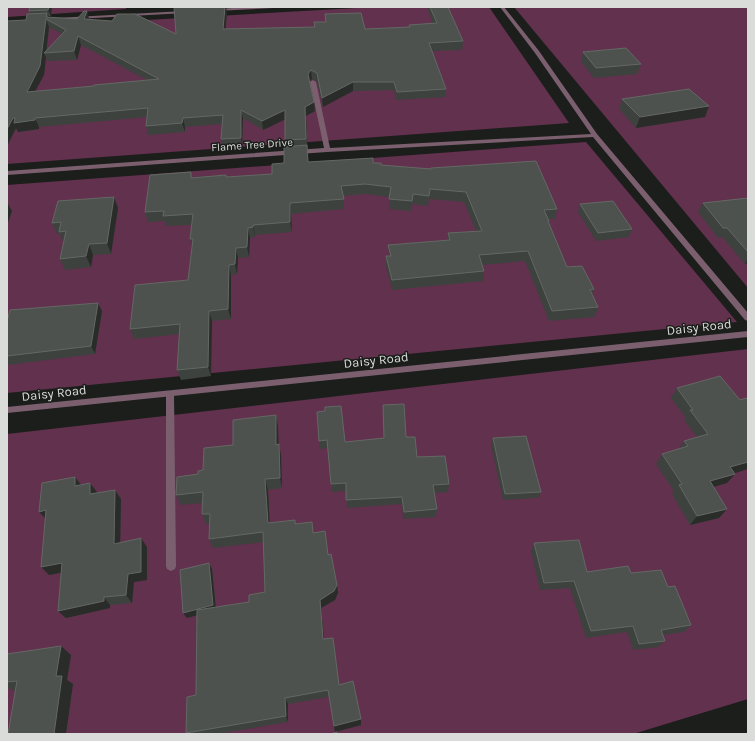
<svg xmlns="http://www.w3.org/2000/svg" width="755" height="741" viewBox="0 0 755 741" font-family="Karla,sans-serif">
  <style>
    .green { fill: #62314e }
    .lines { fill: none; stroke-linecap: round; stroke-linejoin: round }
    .service { fill: #7b5f6e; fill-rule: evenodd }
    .minor { fill: #7b5f6e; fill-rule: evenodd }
    .wall { fill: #3e423e; fill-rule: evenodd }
    .shaded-wall { fill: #292c28 }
    .building { fill: #4e524e; stroke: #646864; fill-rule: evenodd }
    .labels { text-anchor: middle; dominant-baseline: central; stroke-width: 3; stroke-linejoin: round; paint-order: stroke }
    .far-street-label { font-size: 11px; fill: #d9dcd9; stroke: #1b1e1a }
    .street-label { font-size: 13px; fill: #d9dcd9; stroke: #1b1e1a }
  </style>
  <rect width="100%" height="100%" fill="#1b1e1a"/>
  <path class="green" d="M 7,7 L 126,7 L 126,9 L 7,17 Z
    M 374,7 L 489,7 L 569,123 L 7,164 L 7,28 Z
    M 514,7 L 563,7 L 567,8 L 571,7 L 748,7 L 748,288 Z
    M 586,142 L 737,322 L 7,393 L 7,185 Z
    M 748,349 L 748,699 L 633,734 L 7,734 L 7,434 Z"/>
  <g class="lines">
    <path class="service" d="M 170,391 L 173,392 L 174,394 L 176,566 L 175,569 L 171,571 L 167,569 L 166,566 L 166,394 L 167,392 Z"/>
    <path class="minor" d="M 248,7 L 275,7 L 273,8 L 216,11 L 214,10 L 216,9 Z
      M 500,7 L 504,7 L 539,51 L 597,134 L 748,313 L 748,321 L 745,320 L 593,137 L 327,152 L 7,175 L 7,171 L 324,148 L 310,82 L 313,80 L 316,82 L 330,148 L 591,134 L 535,53 Z
      M 184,11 L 186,11 L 186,13 L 56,20 L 54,19 L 56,18 Z
      M 748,331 L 748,337 L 7,413 L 7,407 Z"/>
  </g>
  <path class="wall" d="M 30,7 L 52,7 L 51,16 L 48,16 L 48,17 L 77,19 L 87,11 L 89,20 L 176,34 L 227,12 L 225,29 L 365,29 L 409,27 L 409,25 L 433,24 L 427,7 L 448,7 L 463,41 L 462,50 L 432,51 L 446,89 L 446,97 L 396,100 L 394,90 L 353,91 L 323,107 L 317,82 L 312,79 L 309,81 L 314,102 L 315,111 L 306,116 L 308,162 L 373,163 L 557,209 L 555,219 L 549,219 L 549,223 L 567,267 L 594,289 L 592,294 L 598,307 L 595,317 L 549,321 L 525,261 L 482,265 L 484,271 L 483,281 L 392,290 L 386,266 L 386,256 L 389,256 L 388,245 L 448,240 L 448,233 L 476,231 L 464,202 L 429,199 L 428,206 L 412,204 L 411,211 L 389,209 L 389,197 L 365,194 L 343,196 L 344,209 L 291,214 L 292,232 L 255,235 L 255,237 L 250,238 L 249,257 L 238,258 L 237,274 L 231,275 L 231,319 L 212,321 L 211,376 L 181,380 L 177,370 L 180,334 L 134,339 L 130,329 L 188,280 L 192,245 L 190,239 L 192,225 L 166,226 L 165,221 L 148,222 L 145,212 L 193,177 L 226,175 L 226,177 L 272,174 L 284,163 L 285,146 L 285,119 L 263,130 L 243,118 L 242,147 L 223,148 L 221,139 L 222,124 L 185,127 L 185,132 L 148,135 L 146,126 L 147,117 L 39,127 L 39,129 L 18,132 L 16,128 L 8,144 L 7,144 L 7,21 L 26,20 L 30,14 L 29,11 ZM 49,27 L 62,34 L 47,50 ZM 81,45 L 147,80 L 94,86 L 35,91 L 44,75 L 46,57 L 47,61 L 77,60 Z
    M 583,52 L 641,64 L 637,74 L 594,78 L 581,62 Z
    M 622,99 L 709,106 L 705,117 L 636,128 L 619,109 Z
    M 114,197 L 118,208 L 111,254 L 93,255 L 91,267 L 65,270 L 60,259 L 64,243 L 59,233 L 57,234 L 52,223 Z
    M 748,198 L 748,263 L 745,264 L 722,237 L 718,238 L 698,212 L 703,203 Z
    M 580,204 L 632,229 L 629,237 L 596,241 L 578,212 Z
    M 102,311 L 95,354 L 7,365 L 7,321 Z
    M 720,376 L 735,474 L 727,483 L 713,487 L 727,509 L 719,518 L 690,525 L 672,494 L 674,491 L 656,464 L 662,454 L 679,449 L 684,441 L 697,437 L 684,420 L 686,418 L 671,398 L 677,388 Z
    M 383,405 L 406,437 L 417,457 L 449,484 L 448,492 L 434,493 L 437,509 L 436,517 L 403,519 L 402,504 L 347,508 L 346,491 L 332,492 L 328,448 L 320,449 L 319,441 L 325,411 L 345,442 L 384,438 Z
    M 276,415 L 278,426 L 278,444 L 281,455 L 282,488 L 268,490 L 270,523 L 296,524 L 314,532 L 328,555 L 337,585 L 338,593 L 335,600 L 321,608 L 324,639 L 334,645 L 339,685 L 361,719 L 361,725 L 335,732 L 329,697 L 288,704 L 288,722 L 217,734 L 187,734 L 186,733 L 196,695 L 197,615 L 187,618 L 183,613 L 209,563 L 212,569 L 216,607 L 249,602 L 265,592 L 264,542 L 213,548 L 209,539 L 209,524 L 206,524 L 202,514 L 202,503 L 181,505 L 176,495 L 198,474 L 233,445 Z
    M 493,438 L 541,492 L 538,498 L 503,500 L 491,445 Z
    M 75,477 L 81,485 L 97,492 L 97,493 L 115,490 L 121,499 L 120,542 L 147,547 L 147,580 L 134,582 L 132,603 L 110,605 L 110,608 L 66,618 L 58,611 L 61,573 L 49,575 Z
    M 534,543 L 587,572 L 631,573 L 668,587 L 691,625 L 684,632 L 663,635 L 665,641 L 658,647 L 633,650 L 627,632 L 586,638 L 570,588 L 540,590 L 531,551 Z
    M 7,654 L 71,655 L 67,680 L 73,684 L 14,691 L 7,687 Z"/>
  <path class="shaded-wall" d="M 49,7 L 52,7 L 51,16 L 48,10 Z
    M 225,7 L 226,7 L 227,12 L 225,37 L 223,29 Z
    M 87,11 L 89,19 L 87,27 L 84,19 Z
    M 46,19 L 49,27 L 46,53 L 44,53 L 46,57 L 44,75 L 30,101 L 27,92 Z
    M 78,36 L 81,45 L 77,60 L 74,51 Z
    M 311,70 L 312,79 L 309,82 L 308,74 Z
    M 353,82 L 353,91 L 323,107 L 322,98 Z
    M 314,102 L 315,111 L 306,116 L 307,148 L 305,107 Z
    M 709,106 L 705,117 L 636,128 L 640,117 Z
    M 241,110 L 243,118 L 242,147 L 241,138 Z
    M 285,110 L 286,119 L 263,130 L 262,121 Z
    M 13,118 L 35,118 L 39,127 L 39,129 L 18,132 L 16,128 L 8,144 L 7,142 L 7,129 Z
    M 183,118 L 185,127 L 185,132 L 182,123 Z
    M 114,197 L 118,208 L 111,254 L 107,243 Z
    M 290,203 L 291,214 L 292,232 L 290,222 Z
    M 8,204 L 12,211 L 7,225 L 7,207 Z
    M 253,225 L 255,235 L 255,237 L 253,227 Z
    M 248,228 L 250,238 L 249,257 L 247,247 Z
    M 89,244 L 93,255 L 91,267 L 86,256 Z
    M 236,248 L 238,258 L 237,274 L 235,264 Z
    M 748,258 L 748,263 L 745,264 Z
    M 229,265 L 231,275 L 231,319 L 228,309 Z
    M 98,303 L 102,311 L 95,354 L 91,346 Z
    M 209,311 L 212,321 L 211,376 L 208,367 Z
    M 276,415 L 278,426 L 279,455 L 276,445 Z
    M 279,444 L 281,455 L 282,488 L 280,478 Z
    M 748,462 L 748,469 L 723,477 L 730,467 Z
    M 735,474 L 727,483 L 703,490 L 710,481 Z
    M 75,477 L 82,486 L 75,486 Z
    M 265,479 L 268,490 L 270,532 L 268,523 Z
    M 90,483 L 97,492 L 96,503 L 90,494 Z
    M 115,490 L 121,499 L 120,552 L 114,544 Z
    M 727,509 L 719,518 L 690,525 L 697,516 Z
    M 46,510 L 47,520 L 39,512 Z
    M 141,538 L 147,547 L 147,580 L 134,582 L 132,603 L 126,595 L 128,574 Z
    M 62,563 L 70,571 L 49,575 L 41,567 Z
    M 209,563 L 212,569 L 216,610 L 187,618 L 183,613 Z
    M 337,585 L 338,593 L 335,600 L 321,608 L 325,647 L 323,639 L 320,600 Z
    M 104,597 L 110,605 L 110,608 L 66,618 L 58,611 Z
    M 61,646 L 71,655 L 67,680 L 73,684 L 66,734 L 54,734 L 56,676 Z
    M 285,698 L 288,704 L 288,722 L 286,716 Z
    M 361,719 L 361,725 L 335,732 L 334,726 Z"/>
  <path class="building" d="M 30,7 L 49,7 L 48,10 L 29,11 Z
    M 174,7 L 225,7 L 223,29 L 315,27 L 314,22 L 326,22 L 325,14 L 361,13 L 365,29 L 410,27 L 409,25 L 437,23 L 430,7 L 448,7 L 463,41 L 429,43 L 446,89 L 397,92 L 394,82 L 353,82 L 322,98 L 317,73 L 311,70 L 308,74 L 314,102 L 305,107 L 306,139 L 285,140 L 285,110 L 262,121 L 241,110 L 241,138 L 221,139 L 223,115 L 183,118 L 182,123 L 146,126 L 148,108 L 35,118 L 35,120 L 14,123 L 15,118 L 13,118 L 7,129 L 7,21 L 26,20 L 27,14 L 47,13 L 46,17 L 77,19 L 84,11 L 87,11 L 84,19 L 112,21 L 117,14 L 135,14 L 176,34 ZM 46,19 L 66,30 L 44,53 L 74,51 L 78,36 L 159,79 L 94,85 L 94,86 L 27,92 L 40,66 Z
    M 626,48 L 641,64 L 596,68 L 583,52 Z
    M 689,89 L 709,106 L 640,117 L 622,99 Z
    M 307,145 L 308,162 L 373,158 L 373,163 L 381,163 L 381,165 L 431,169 L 431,168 L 536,161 L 557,209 L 544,210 L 549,221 L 548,221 L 567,267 L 582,266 L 594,289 L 590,290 L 598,307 L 552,311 L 528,251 L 479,255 L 484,271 L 392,280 L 386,256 L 391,256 L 388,245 L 450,240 L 448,233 L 482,231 L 466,192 L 430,189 L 429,196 L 413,194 L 412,201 L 389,199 L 391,187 L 365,184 L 341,186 L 344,199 L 290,203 L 290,222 L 253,225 L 253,227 L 248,228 L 247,247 L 236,248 L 235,264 L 229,265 L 228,309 L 209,311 L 208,367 L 177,370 L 180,324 L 130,329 L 135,285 L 188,280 L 193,239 L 190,239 L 193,214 L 163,216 L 164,211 L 145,212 L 150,175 L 191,172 L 191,178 L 226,175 L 226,177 L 272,174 L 272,164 L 284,163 L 284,147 Z
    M 114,197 L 107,243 L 89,244 L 86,256 L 60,259 L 66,231 L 59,232 L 61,222 L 52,223 L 58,201 Z
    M 748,198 L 748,252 L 727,228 L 723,228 L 703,203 Z
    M 613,201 L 632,229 L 598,233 L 580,204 Z
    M 98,303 L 91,346 L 7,356 L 7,321 L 10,310 Z
    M 720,376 L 740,400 L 746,398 L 748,400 L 748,462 L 730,467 L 735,474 L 710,481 L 727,509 L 697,516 L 679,485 L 682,484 L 662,454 L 688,446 L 684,441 L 708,434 L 690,410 L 693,410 L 677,388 Z
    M 404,404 L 406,437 L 415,437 L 417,457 L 445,456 L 449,484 L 433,485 L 437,509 L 404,512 L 402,497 L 346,500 L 346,483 L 331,484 L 327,440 L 319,441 L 317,412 L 325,411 L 325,407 L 341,406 L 345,442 L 384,438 L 383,405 Z
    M 276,415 L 276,445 L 279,444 L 280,478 L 265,479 L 268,523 L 295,520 L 295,524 L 312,522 L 313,533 L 325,531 L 328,555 L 331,554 L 337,585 L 334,591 L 320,600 L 323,639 L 333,638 L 339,685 L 353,681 L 361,719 L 334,726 L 328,690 L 285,698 L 286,716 L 186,733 L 187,697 L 196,695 L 197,610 L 249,602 L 249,595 L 265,592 L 263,532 L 209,539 L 210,514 L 202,514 L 203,492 L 176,495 L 177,477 L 198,474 L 198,471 L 203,470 L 204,448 L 233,445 L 233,420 Z
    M 526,436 L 541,492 L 505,494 L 493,438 Z
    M 75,477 L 75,486 L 90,483 L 90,494 L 115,490 L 114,544 L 141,538 L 141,572 L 128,574 L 126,595 L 104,597 L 104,601 L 58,611 L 62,563 L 41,567 L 46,510 L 39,512 L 42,483 Z
    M 579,540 L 587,572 L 628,566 L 631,573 L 661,570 L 668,587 L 675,586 L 691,625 L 661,630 L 665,641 L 639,644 L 633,626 L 591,631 L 574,581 L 544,583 L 534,543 Z
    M 209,563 L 213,605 L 183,613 L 180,570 Z
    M 61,646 L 56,676 L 62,676 L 54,734 L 8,734 L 17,681 L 7,682 L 7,654 Z
    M 337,732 L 337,734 L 330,734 Z"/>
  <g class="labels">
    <g class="far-street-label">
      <text transform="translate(252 145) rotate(-4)">Flame Tree Drive</text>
    </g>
    <g class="street-label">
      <text transform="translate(699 327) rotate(-6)">Daisy Road</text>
      <text transform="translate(376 360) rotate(-6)">Daisy Road</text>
      <text transform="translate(54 393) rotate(-6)">Daisy Road</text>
    </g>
  </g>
  <rect width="755" height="741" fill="none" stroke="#d9dcd9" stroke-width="16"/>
</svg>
